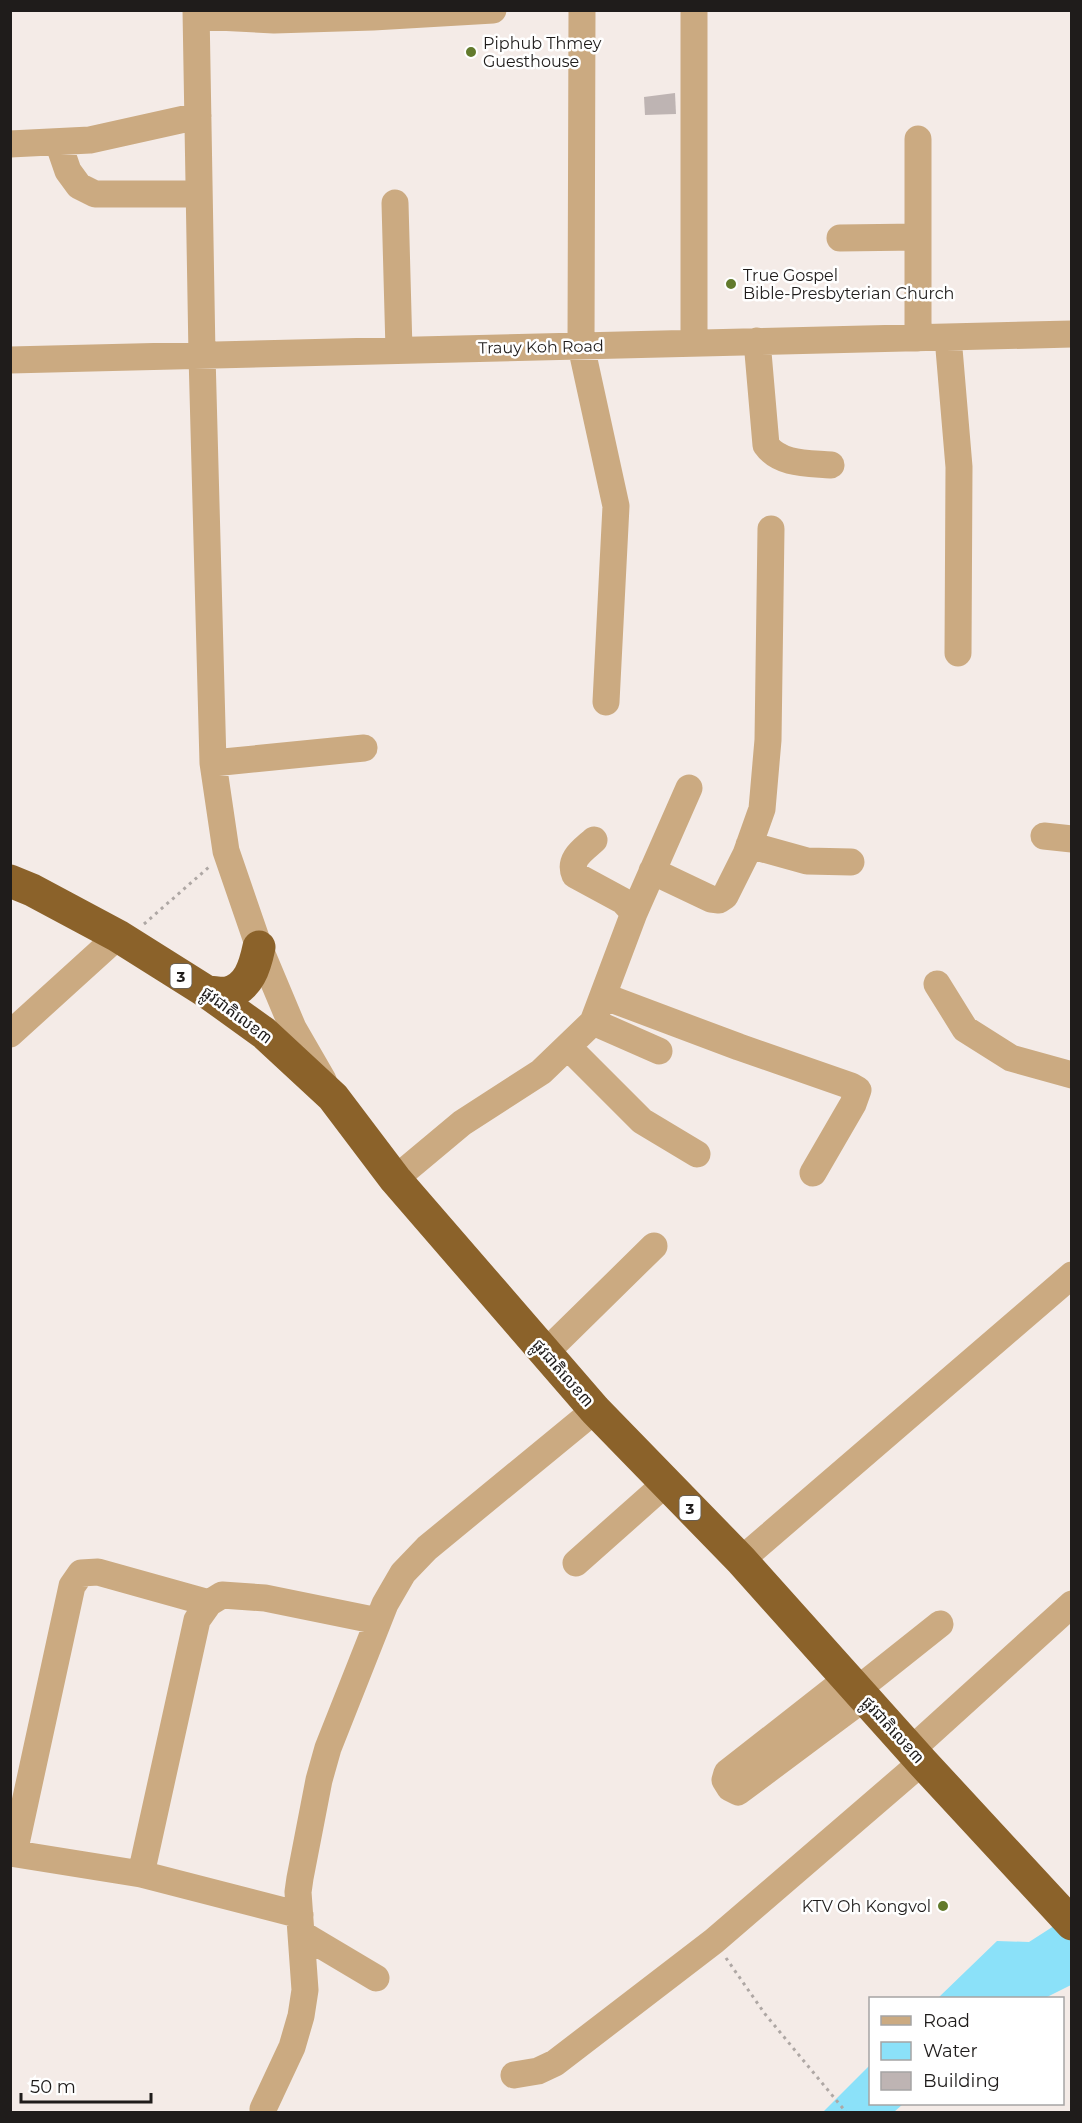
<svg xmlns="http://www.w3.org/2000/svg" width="1082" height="2123" viewBox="0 0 1082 2123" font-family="Montserrat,'Noto Sans Khmer',sans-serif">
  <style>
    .water { fill: #8be1f9 }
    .building { fill: #beb4b3 }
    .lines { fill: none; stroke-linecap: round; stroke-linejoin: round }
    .path { stroke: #aea7a4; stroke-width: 3; stroke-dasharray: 3 4.5; stroke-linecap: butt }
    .minor { stroke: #cbaa81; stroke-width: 27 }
    .highway { stroke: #8b622a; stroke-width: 33 }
    .poi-dot { fill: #627a2c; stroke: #fff; stroke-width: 2 }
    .labels { text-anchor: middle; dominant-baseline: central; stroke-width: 5; stroke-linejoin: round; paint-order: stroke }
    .shield { fill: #fff; stroke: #62605f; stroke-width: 1.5 }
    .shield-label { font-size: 15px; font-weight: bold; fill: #1f1c1b }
    .poi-label { font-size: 16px; fill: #1f1c1b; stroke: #fff; text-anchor: start }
    .street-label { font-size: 16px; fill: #1f1c1b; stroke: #fff }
  </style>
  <rect width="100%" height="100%" fill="#f4ebe7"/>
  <path class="water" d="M 1071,1915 L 1071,1985 L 1045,1998 L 938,1998 L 997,1941 L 1029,1942 Z
    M 870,2065 L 870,2104 L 903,2104 L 894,2112 L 823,2112 Z"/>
  <path class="building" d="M 675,93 L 676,114 L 645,115 L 644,97 Z"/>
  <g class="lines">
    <path class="path" d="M 144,924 L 209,867
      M 726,1958 L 765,2014 L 846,2112"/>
    <path class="minor" d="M 196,10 L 202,355 L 213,763 L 226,851 L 259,947 L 293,1028 L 323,1080
      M 582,10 L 581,346 L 616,506 L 606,702
      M 694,10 L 694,343
      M 197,16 L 274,20 L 373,17 L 493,10
      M 58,142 L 68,171 L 79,186 L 95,194 L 199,194
      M 10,144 L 90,140 L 198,116
      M 395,203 L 399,350
      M 840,238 L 918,237
      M 948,337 L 959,467 L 958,653
      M 918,338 L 918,139
      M 757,341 L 766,445 C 780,465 809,463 831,465
      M 10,360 L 1072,334
      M 213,763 L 364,748
      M 1044,836 L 1072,839
      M 594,840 C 583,850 568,859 575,875 L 623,901 L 634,913
      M 749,845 L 807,861 L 851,862
      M 652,871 L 711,899 L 719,900 L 725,896 L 746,854 L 762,809 L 768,740 L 771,529
      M 937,984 L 965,1029 L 1011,1058 L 1072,1075
      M 603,996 L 739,1047 L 851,1086 L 858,1090 L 853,1104 L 813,1173
      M 593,1022 L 659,1051
      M 10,1034 L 118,936
      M 568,1047 L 642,1121 L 697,1154
      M 395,1179 L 462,1123 L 541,1072 L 593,1022 L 634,913 L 689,788
      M 546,1352 L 654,1246
      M 741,1560 L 1072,1275
      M 576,1563 L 666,1483
      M 847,1679 L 727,1773 L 725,1780 L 730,1788 L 738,1792 L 864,1698
      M 857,1690 L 940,1624
      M 911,1750 L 1072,1604
      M 10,1853 L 141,1874 L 300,1915
      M 14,1853 L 72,1586 L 81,1573 L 98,1572 L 209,1603
      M 141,1874 L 197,1620 L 209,1603 L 222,1595 L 265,1598 L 378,1621
      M 302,1934 L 376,1978
      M 514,2075 L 538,2071 L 555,2063 L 714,1941 L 922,1762
      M 263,2109 L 292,2047 L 301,2016 L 305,1990 L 298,1892 L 300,1878 L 319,1780 L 328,1748 L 385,1604 L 403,1573 L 427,1548 L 595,1410"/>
    <path class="highway" d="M 10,881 L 32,890 L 118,936 L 207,992 L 264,1033 L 333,1097 L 395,1179 L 595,1410 L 741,1560 L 922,1762 L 1072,1924
      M 207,992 C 213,992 221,994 227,993 C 249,988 255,966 259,947"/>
  </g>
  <g class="poi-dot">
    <circle cx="471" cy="52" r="6"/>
    <circle cx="731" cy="284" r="6"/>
    <circle cx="943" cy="1906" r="6"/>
  </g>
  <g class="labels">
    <g class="shield">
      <rect x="170.5" y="964" width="21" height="24" rx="4.5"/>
      <rect x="679.5" y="1496" width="21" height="24" rx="4.5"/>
    </g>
    <g class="shield-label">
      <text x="181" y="976">3</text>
      <text x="690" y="1508">3</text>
    </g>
    <g class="poi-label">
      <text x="483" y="43">Piphub Thmey<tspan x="483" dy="18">Guesthouse</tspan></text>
      <text x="743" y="275">True Gospel<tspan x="743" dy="18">Bible-Presbyterian Church</tspan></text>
      <text x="931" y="1906" text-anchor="end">KTV Oh Kongvol</text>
    </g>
    <g class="street-label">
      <text transform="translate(541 347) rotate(-1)">Trauy Koh Road</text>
      <text transform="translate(237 1015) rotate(37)">ផ្លូវជាតិលេខ៣</text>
      <text transform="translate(563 1373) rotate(49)">ផ្លូវជាតិលេខ៣</text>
      <text transform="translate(893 1730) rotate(48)">ផ្លូវជាតិលេខ៣</text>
    </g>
  </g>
  <rect width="1082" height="2123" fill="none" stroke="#1f1c1b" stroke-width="24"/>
  <rect x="869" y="1997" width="195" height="108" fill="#ffffff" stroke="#a5a4a4" stroke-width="1.5"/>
  <rect x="881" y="2016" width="30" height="9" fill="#cbaa81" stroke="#a5a4a4" stroke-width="1.5"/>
  <text x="923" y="2027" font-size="18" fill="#1f1c1b">Road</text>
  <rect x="881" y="2042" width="30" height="18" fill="#8be1f9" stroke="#a5a4a4" stroke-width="1.5"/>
  <text x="923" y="2057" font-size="18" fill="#1f1c1b">Water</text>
  <rect x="881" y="2072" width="30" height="18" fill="#beb4b3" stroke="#a5a4a4" stroke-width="1.5"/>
  <text x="923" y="2087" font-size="18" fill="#1f1c1b">Building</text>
  <path d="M21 2093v9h130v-9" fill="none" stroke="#1f1c1b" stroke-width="3"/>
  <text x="30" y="2093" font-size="18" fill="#1f1c1b" stroke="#ffffff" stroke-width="4.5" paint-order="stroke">50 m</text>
</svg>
